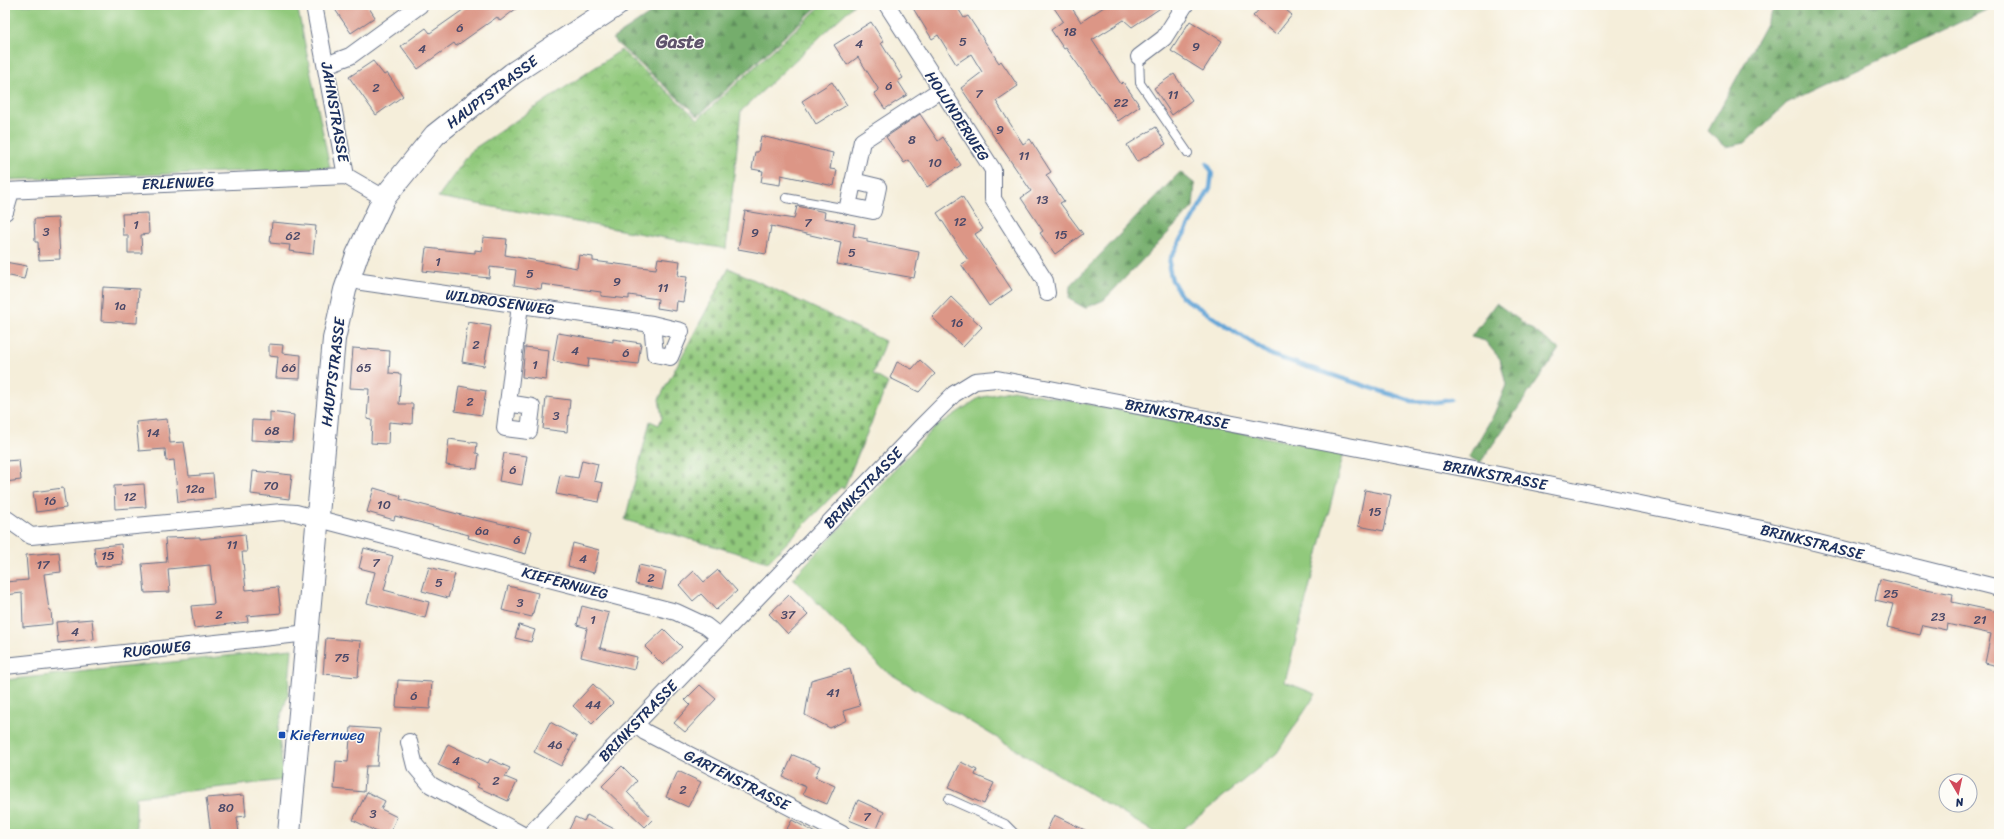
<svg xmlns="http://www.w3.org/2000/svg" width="2004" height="839" viewBox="0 0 2004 839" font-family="Sriracha,sans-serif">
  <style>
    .green { fill: #91c97c; stroke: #567c6d }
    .forest { fill: url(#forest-firs); stroke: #486e65 }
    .cemetery { fill: url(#cemetery-stones); stroke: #567c6d }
    .park { fill: url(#park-crowns); stroke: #567c6d }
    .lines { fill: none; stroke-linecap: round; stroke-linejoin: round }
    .stream { stroke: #63a5d7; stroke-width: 4.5 }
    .building { fill: #dc9686 }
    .lane-casing { stroke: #677289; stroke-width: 10 }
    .street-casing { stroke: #677289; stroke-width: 18 }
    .secondary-casing { stroke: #677289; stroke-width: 24 }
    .lane { stroke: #fff; stroke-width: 8 }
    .street { stroke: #fff; stroke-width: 16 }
    .secondary { stroke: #fff; stroke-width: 22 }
    .transit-dot { fill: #1a4fb4; stroke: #fdfcf7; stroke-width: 1.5 }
    .labels { text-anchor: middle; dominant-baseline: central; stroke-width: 3; stroke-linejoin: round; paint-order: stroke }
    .number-label { font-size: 13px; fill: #4b4968 }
    .street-label { font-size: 15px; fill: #1b2f5e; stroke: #fdfcf7 }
    .transit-label { font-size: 15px; fill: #164399; stroke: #fdfcf7; text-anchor: start }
    .district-label { font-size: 19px; font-weight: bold; fill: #5f536c; stroke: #fdfcf7 }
  </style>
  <defs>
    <pattern id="forest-firs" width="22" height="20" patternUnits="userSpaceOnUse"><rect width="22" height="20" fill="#74ad6c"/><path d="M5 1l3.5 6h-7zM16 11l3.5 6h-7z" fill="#5e8d5c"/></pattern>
    <pattern id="cemetery-stones" width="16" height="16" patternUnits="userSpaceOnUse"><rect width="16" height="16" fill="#91c97c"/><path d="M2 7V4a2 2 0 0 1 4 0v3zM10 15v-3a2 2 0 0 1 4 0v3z" fill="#76a469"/></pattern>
    <pattern id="park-crowns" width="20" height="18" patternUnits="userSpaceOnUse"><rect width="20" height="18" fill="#91c97c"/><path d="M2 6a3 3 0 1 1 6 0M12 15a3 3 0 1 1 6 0" fill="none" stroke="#76a469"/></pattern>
  </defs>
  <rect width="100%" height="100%" fill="#fdfcf7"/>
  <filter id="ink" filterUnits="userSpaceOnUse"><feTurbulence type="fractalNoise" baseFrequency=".025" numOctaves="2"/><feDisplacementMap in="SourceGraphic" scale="8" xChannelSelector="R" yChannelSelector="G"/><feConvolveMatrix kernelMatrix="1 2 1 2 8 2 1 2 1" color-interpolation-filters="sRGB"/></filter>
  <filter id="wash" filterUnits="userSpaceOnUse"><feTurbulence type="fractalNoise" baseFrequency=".012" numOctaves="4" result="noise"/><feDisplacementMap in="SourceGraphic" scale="16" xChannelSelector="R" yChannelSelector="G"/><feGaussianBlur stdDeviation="0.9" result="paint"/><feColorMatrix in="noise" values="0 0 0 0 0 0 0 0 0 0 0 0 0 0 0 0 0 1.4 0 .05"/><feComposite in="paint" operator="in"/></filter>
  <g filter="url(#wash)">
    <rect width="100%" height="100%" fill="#f5eeda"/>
    <path class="green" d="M 5,5 L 297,5 L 330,168 L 5,180 Z
      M 1013,390 L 1344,452 L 1285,682 L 1316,694 L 1277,753 L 1177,834 L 1157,834 L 884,670 L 793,578 L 934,428 L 979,398 Z
      M 292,649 L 288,694 L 278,728 L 284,780 L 136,797 L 136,834 L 5,834 L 5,680 Z"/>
    <path class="forest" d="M 663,5 L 819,5 L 698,116 L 612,39 Z
      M 1776,5 L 1997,5 L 1787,103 L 1745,143 L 1726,147 L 1708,131 Z
      M 1180,172 L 1195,184 L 1193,207 L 1104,300 L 1085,308 L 1069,299 L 1070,286 Z
      M 1496,303 L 1559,349 L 1480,463 L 1469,457 L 1494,414 L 1506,385 L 1500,359 L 1485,341 L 1471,337 Z"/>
    <path class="cemetery" d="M 729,268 L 885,341 L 873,374 L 888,383 L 844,488 L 841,487 L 768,562 L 625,520 L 650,421 L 659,425 L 662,417 L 659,399 Z"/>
    <path class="park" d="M 822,5 L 854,5 L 741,111 L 726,249 L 438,197 L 472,150 L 621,50 L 698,119 Z"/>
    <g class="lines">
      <path class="stream" d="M 1207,164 L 1212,172 L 1210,188 L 1170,259 L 1169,268 L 1172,280 L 1181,296 L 1271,355 L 1411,401 L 1436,402 L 1451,400"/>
    </g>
    <g id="blocks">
      <path class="building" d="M 332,5 L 367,5 L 375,17 L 351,33 Z
        M 470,5 L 521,5 L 500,21 L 497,17 L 456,46 L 454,43 L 418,69 L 401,46 L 426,28 L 430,33 Z
        M 911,5 L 956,5 L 964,18 L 968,16 L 999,63 L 1001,61 L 1018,86 L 996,101 L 1023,144 L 1030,139 L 1051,172 L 1046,175 L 1064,201 L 1060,203 L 1083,234 L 1055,254 L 1040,233 L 1043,231 L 1021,198 L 1031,191 L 961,88 L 982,72 L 971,54 L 956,64 L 938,35 L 932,39 Z
        M 1052,5 L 1070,5 L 1081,22 L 1107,5 L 1165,5 L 1132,27 L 1124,20 L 1092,40 L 1121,84 L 1123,82 L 1140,106 L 1118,121 L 1066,48 L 1064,49 L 1051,30 L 1063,21 Z
        M 1263,5 L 1280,5 L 1292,15 L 1276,35 L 1253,16 Z
        M 1190,21 L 1222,41 L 1203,71 L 1171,51 Z
        M 871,22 L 884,42 L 881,43 L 903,78 L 898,81 L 907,95 L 885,109 L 874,93 L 879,90 L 858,57 L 847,65 L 834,45 Z
        M 373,61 L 384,75 L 387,73 L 403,96 L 376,115 L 349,77 Z
        M 1174,74 L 1192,100 L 1172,115 L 1154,88 Z
        M 832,82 L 847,105 L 816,124 L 802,101 Z
        M 920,114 L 938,141 L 943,137 L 961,165 L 927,187 L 909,160 L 904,163 L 886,137 Z
        M 1156,127 L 1166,144 L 1137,162 L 1127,145 Z
        M 761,136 L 833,153 L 830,169 L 837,170 L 834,186 L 781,175 L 780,185 L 761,182 L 763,171 L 752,169 L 755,152 L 758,152 Z
        M 962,196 L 983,229 L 975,234 L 1012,290 L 989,306 L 961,264 L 968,260 L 937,213 Z
        M 797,206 L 825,212 L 824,218 L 855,224 L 853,236 L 867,239 L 867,242 L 919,252 L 914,278 L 837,264 L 841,242 L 771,226 L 766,254 L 738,249 L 745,211 L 794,219 Z
        M 148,213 L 149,234 L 141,235 L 142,253 L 128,253 L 128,235 L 123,235 L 122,214 Z
        M 58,218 L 60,259 L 39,260 L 38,242 L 35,242 L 34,219 Z
        M 272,222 L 316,226 L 313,254 L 289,251 L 290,245 L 270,243 Z
        M 483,237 L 507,239 L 505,255 L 577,268 L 579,255 L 593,257 L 593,261 L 656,269 L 658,258 L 680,261 L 678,276 L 687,277 L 683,302 L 677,301 L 676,311 L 657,308 L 658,299 L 629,295 L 629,299 L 601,296 L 601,292 L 542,284 L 541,289 L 514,285 L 516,270 L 490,267 L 489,278 L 423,271 L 426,248 L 475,253 L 475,250 L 482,251 Z
        M 5,262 L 27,266 L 24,279 L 5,275 Z
        M 103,287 L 139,289 L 137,323 L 101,321 Z
        M 951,297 L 982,327 L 963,347 L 932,317 Z
        M 468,322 L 491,326 L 484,366 L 462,362 Z
        M 558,333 L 613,342 L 613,339 L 641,343 L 638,364 L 589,358 L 588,367 L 553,361 Z
        M 269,344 L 283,345 L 282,353 L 301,355 L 300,379 L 276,378 L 278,357 L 269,356 Z
        M 525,347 L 549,350 L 546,380 L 522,377 Z
        M 353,348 L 390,351 L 389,373 L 401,374 L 399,404 L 413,404 L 412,424 L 389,422 L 388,444 L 371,443 L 372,420 L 367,419 L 369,389 L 350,388 Z
        M 920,360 L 935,374 L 919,392 L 890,378 L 897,362 L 912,369 Z
        M 459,386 L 486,391 L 482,415 L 455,411 Z
        M 546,397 L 570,400 L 567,432 L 543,429 Z
        M 270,412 L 294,415 L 292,442 L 251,440 L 252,420 L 270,421 Z
        M 167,419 L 170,443 L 184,442 L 189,476 L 213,474 L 215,498 L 178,502 L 174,460 L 166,461 L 165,449 L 139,451 L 136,422 Z
        M 449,439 L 477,443 L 476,453 L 479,454 L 477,469 L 446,465 Z
        M 504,453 L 527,456 L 522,485 L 499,481 Z
        M 19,460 L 21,480 L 5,482 L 5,461 Z
        M 582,460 L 598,464 L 594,481 L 603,483 L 599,502 L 556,494 L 560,475 L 578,478 Z
        M 253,471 L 292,475 L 289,499 L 251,494 Z
        M 144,484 L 146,507 L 115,509 L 114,486 Z
        M 63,488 L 66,508 L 36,512 L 33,492 Z
        M 374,488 L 401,496 L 400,499 L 473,518 L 473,517 L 532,531 L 526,554 L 468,538 L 469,535 L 395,516 L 394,520 L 367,512 Z
        M 1365,490 L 1391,495 L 1384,531 L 1358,526 Z
        M 245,534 L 247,552 L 242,552 L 246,590 L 278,587 L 281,613 L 247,616 L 248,622 L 194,628 L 191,606 L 214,604 L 210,565 L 168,569 L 170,592 L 145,593 L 142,564 L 167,562 L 165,538 L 200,537 L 200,539 Z
        M 573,543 L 599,550 L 594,573 L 568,566 Z
        M 121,544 L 123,564 L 96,567 L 94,547 Z
        M 364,548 L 393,556 L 384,590 L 429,602 L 425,618 L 367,603 L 375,572 L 359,568 Z
        M 59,552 L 61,572 L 44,574 L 49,610 L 51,610 L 52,624 L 23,627 L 22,593 L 5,595 L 5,582 L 28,580 L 26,555 Z
        M 639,565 L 666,571 L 662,590 L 635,584 Z
        M 429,567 L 455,574 L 448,598 L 422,591 Z
        M 718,570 L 737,591 L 716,610 L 701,594 L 693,601 L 679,585 L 694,571 L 704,582 Z
        M 1880,579 L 1926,590 L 1926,589 L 1953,594 L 1952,602 L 1999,612 L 1999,666 L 1985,663 L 1991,634 L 1947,624 L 1946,630 L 1923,625 L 1920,635 L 1887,627 L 1893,604 L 1875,600 Z
        M 508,586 L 538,593 L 532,617 L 502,610 Z
        M 789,595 L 808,615 L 788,634 L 769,614 Z
        M 582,606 L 609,613 L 600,648 L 637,657 L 634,670 L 581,657 L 587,628 L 577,625 Z
        M 92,619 L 94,639 L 58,643 L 56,622 Z
        M 519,625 L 535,630 L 531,642 L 515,638 Z
        M 664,629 L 682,647 L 663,665 L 645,647 Z
        M 326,638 L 361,641 L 358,677 L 323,674 Z
        M 850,669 L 860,706 L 843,711 L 847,720 L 830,728 L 805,715 L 811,680 Z
        M 398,680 L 432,682 L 430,709 L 396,707 Z
        M 593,684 L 613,703 L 592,724 L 573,706 Z
        M 700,685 L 716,699 L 685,732 L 674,723 L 690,705 L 685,700 Z
        M 550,722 L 577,737 L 561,766 L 534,752 Z
        M 351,727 L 380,729 L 377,766 L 366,766 L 364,792 L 334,789 L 336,761 L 348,762 Z
        M 448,744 L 488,763 L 490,759 L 510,768 L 505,777 L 517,782 L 508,801 L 477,787 L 479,784 L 438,765 Z
        M 793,755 L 820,766 L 815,777 L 835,786 L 827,804 L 803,794 L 806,787 L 783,777 Z
        M 961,762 L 977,770 L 975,775 L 994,783 L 984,804 L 948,788 Z
        M 622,766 L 637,781 L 627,792 L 653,819 L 645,827 L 602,786 Z
        M 678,771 L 701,782 L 688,807 L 666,797 Z
        M 367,792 L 385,801 L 381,809 L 397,817 L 389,834 L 381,834 L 353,820 Z
        M 244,795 L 246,816 L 237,817 L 239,834 L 211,834 L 206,798 Z
        M 858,800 L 884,812 L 876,831 L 849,820 Z
        M 587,815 L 624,834 L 567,834 L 575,817 L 584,821 Z
        M 1054,815 L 1093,834 L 1045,834 Z
        M 792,820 L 817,834 L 784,834 Z"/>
    </g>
  </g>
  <g filter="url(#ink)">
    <use href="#blocks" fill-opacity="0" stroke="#677289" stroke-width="1"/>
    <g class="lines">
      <defs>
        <path id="lane" d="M 1139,57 L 1140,83 L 1188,153
          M 786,198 L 842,208 L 848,206
          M 949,799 L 1005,824 L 1015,834"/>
        <path id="street" d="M 314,5 L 346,176 L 384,198
          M 887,5 L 993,170 L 993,199 L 1045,281 L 1047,293
          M 1139,57 L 1164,38 L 1185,5
          M 326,65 L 350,56 L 420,5
          M 853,181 L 878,187 L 873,211 L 848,206 L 862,141 L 940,90
          M 5,191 L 346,176
          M 5,212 L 11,191
          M 349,278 L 362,282 L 652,324 L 681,331 L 670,357 L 655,354 L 652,324
          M 507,403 L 532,407 L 529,431 L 505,428 L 520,305
          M 7,519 L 31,536 L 282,512 L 296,513 L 676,612 L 706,626 L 720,637
          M 5,666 L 308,633
          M 635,724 L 645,732 L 842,834
          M 409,742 L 415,766 L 431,785 L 521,834
          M 530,834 L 921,427 L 954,394 L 975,381 L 997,379 L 1484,472 L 1762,529 L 1999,588"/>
        <path id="secondary" d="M 289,834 L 334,339 L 345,290 L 357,255 L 384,198 L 435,135 L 512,74 L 617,5"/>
      </defs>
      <use href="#lane" class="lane-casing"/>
      <use href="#street" class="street-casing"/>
      <use href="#secondary" class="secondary-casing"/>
      <use href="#lane" class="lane"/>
      <use href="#street" class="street"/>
      <use href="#secondary" class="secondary"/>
    </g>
  </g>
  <rect class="transit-dot" x="278" y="731" width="8" height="8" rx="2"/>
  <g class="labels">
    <g class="number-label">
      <text x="460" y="27">6</text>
      <text x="1070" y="31">18</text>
      <text x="963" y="41">5</text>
      <text x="859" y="43">4</text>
      <text x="1196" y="46">9</text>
      <text x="422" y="48">4</text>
      <text x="889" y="85">6</text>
      <text x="376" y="87">2</text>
      <text x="979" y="93">7</text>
      <text x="1173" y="94">11</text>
      <text x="1121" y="102">22</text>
      <text x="1000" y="129">9</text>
      <text x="912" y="139">8</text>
      <text x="1024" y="155">11</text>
      <text x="935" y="162">10</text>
      <text x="1042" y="199">13</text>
      <text x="960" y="221">12</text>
      <text x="808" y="222">7</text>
      <text x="136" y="224">1</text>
      <text x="46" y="231">3</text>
      <text x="755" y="232">9</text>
      <text x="1061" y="234">15</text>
      <text x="293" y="235">62</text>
      <text x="852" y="252">5</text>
      <text x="438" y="261">1</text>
      <text x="530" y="273">5</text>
      <text x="617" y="281">9</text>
      <text x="663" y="287">11</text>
      <text x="120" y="305">1a</text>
      <text x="957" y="322">16</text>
      <text x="476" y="344">2</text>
      <text x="575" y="350">4</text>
      <text x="626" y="352">6</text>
      <text x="535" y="364">1</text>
      <text x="289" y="367">66</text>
      <text x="364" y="367">65</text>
      <text x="470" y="401">2</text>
      <text x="556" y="415">3</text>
      <text x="272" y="430">68</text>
      <text x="153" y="432">14</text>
      <text x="513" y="469">6</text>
      <text x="271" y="485">70</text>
      <text x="195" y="488">12a</text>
      <text x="130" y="496">12</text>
      <text x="50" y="500">16</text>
      <text x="384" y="504">10</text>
      <text x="1375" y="511">15</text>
      <text x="482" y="530">6a</text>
      <text x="517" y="539">6</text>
      <text x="232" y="544">11</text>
      <text x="108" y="555">15</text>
      <text x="583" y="558">4</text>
      <text x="376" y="562">7</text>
      <text x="43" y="564">17</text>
      <text x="651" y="577">2</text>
      <text x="439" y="582">5</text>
      <text x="1891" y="593">25</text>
      <text x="520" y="602">3</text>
      <text x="219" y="614">2</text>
      <text x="788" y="614">37</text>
      <text x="1938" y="616">23</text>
      <text x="593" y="619">1</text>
      <text x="1980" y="619">21</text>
      <text x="75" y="631">4</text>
      <text x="342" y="657">75</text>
      <text x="833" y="692">41</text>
      <text x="414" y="695">6</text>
      <text x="593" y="704">44</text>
      <text x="555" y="744">46</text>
      <text x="456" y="760">4</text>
      <text x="496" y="780">2</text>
      <text x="683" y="789">2</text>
      <text x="226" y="807">80</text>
      <text x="373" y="813">3</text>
      <text x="867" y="816">7</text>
    </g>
    <g class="street-label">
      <text transform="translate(492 92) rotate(-37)">HAUPTSTRASSE</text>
      <text transform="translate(335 112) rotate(80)">JAHNSTRASSE</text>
      <text transform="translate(957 116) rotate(57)">HOLUNDERWEG</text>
      <text transform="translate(178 183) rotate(-2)">ERLENWEG</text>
      <text transform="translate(500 302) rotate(8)">WILDROSENWEG</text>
      <text transform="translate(333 372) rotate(-83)">HAUPTSTRASSE</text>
      <text transform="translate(1177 414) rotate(11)">BRINKSTRASSE</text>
      <text transform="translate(1495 475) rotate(11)">BRINKSTRASSE</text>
      <text transform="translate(863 488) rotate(-46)">BRINKSTRASSE</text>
      <text transform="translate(1812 542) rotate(14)">BRINKSTRASSE</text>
      <text transform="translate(565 583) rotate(15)">KIEFERNWEG</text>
      <text transform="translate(157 649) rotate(-6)">RUGOWEG</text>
      <text transform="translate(638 721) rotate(-46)">BRINKSTRASSE</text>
      <text transform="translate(737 780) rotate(27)">GARTENSTRASSE</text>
    </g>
    <g class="transit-label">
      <text x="290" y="735">Kiefernweg</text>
    </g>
    <g class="district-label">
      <text x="680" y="41">Gaste</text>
    </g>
  </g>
  <rect width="2004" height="839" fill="none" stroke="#fdfcf7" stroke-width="20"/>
  <g transform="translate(1958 793) rotate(171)"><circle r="19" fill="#fdfcf7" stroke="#a3aaba"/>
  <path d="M0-3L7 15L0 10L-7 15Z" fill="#d1495b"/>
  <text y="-6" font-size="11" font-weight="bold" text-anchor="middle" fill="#1b2f5e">N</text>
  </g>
</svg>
